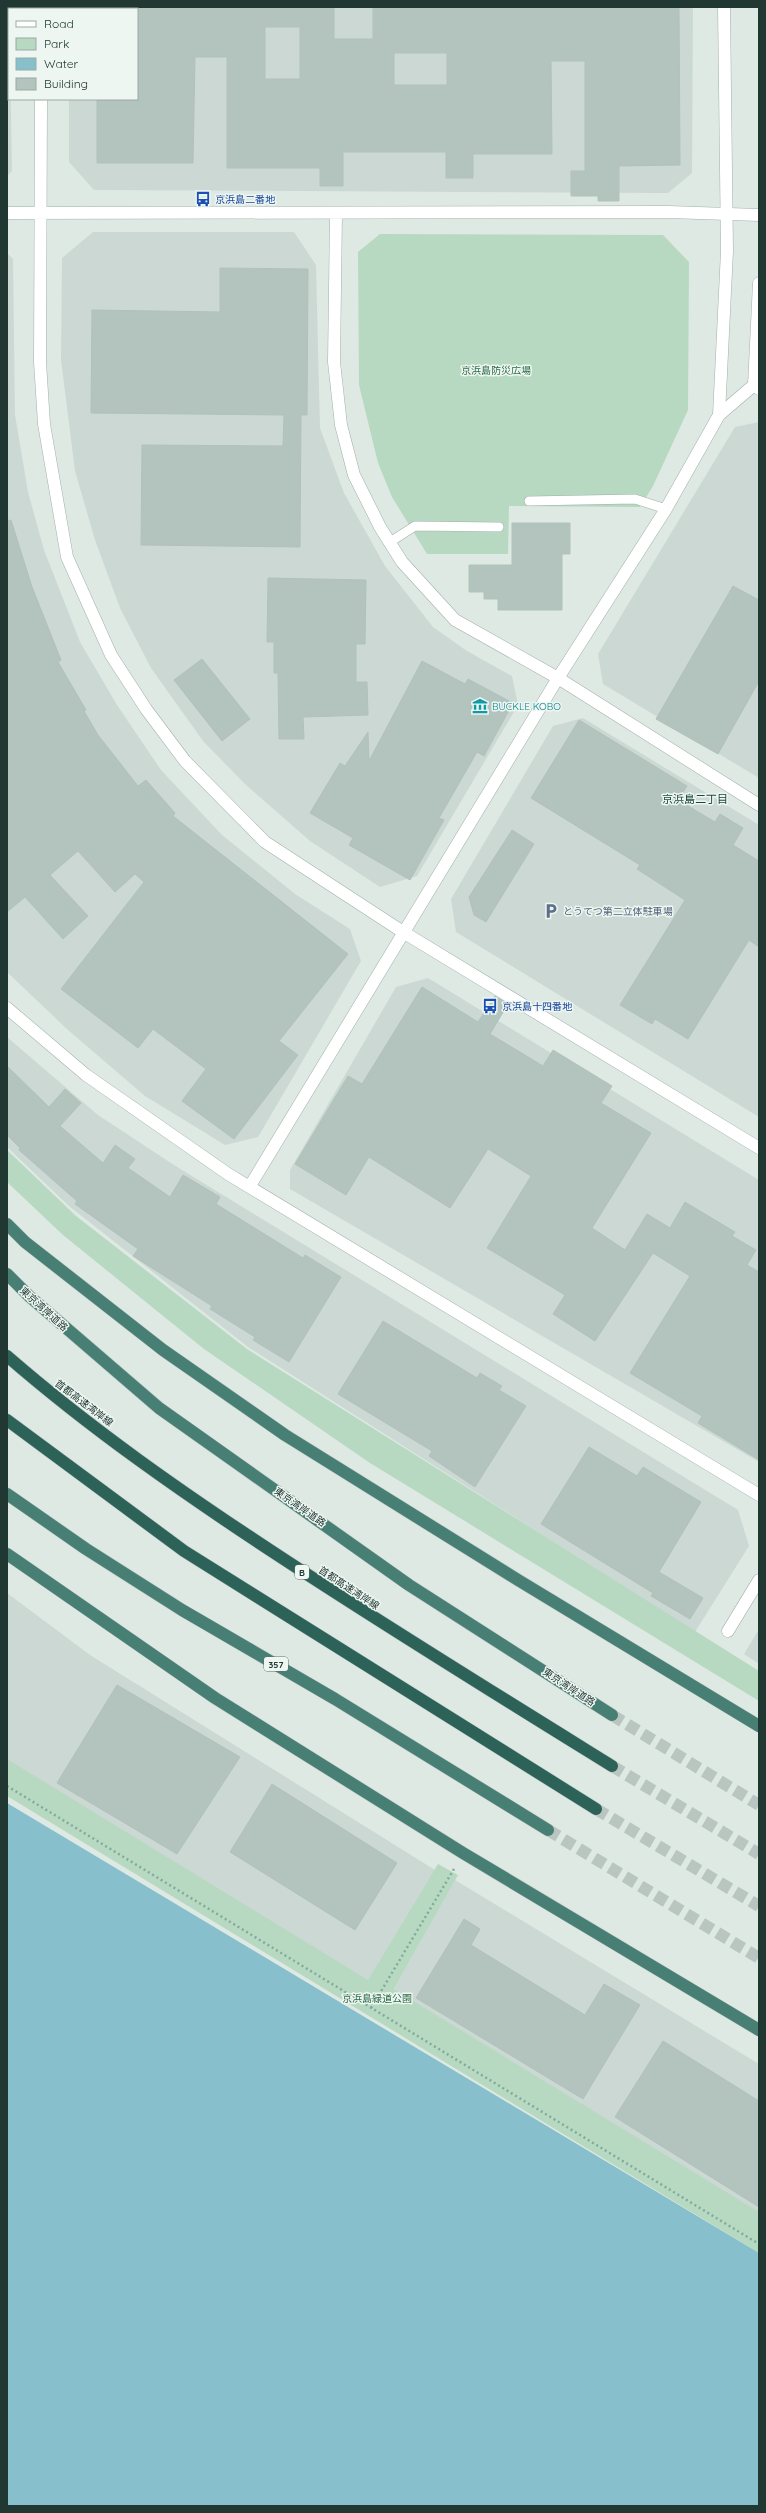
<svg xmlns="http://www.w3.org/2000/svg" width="766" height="2513" viewBox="0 0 766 2513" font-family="Quicksand,'Noto Sans JP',sans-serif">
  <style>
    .built { fill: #ccd8d3 }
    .green { fill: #b7d9c1 }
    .water { fill: #87bfcc }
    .building { fill: #b3c3bd; stroke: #b1c2bb; fill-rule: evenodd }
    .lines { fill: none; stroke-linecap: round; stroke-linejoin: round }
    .trunk-tunnel { stroke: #b8c5c0; stroke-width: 12; stroke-dasharray: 12 6; stroke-linecap: butt }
    .motorway-tunnel { stroke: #b8c5c0; stroke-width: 12; stroke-dasharray: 12 6; stroke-linecap: butt }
    .service-casing { stroke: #a1b0ab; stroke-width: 10 }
    .minor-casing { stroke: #a1b0ab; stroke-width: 13 }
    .tertiary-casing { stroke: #a1b0ab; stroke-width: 13 }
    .trunk-casing { stroke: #bcc3c2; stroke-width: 13 }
    .motorway-casing { stroke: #bcc3c2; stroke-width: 13 }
    .path { stroke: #7fab9f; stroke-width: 2.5; stroke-dasharray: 2 3; stroke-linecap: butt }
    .service { stroke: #fff; stroke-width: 9 }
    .minor { stroke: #fff; stroke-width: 12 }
    .tertiary { stroke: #fff; stroke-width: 12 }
    .trunk { stroke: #487f74; stroke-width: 12 }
    .motorway { stroke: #2d6259; stroke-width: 12 }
    .labels { text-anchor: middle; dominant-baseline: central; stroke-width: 3; stroke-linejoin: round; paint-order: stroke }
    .shield { fill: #eef6f2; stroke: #5e706c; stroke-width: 1 }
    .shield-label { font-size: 9px; font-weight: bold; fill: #203732 }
    .transit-label { font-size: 10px; fill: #164399; stroke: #eef6f2; text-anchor: start }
    .park-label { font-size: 10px; fill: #2c6c47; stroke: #eef6f2 }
    .culture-label { font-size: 10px; fill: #0d838f; stroke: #eef6f2; text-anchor: start }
    .service-label { font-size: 10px; fill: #4e5e75; stroke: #eef6f2; text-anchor: start }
    .street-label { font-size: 10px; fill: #203732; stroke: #eef6f2 }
    .neighbourhood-label { font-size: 11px; fill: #1d483f; stroke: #eef6f2 }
  </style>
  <rect width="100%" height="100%" fill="#dee9e4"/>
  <path class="built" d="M 7,7 L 13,7 L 13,9 L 9,9 L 12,171 L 7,176 Z
    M 68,7 L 693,7 L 692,173 L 668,193 L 94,190 L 69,162 L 69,99 L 137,99 L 137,9 L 68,9 Z
    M 93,232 L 294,232 L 316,265 L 320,428 L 344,493 L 385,566 L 433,627 L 467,651 L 512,676 L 518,705 L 417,876 L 380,887 L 310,841 L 245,784 L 203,741 L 151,668 L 120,608 L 95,540 L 75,471 L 61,360 L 62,258 Z
    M 7,253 L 13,259 L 15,415 L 28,492 L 44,550 L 80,642 L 117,705 L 161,770 L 222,835 L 295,894 L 350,929 L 361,961 L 258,1137 L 225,1145 L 145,1096 L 68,1030 L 7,972 Z
    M 759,422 L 759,778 L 603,684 L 598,654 L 735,427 Z
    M 583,718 L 759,825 L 759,1117 L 456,932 L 451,899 L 553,726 Z
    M 428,978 L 759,1180 L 759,1462 L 290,1189 L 290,1170 L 396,987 Z
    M 7,1037 L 98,1115 L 174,1165 L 738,1510 L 749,1546 L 695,1632 L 248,1347 L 69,1206 L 7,1147 Z
    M 7,1593 L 90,1655 L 435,1870 L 368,1981 L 7,1762 Z
    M 759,1629 L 759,1664 L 744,1654 Z
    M 455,1880 L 759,2064 L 759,2213 L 394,1989 Z"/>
  <path class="green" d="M 380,234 L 663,235 L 689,262 L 688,410 L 653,486 L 640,507 L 509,506 L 508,554 L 427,554 L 392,497 L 378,463 L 359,385 L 358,252 Z
    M 7,1150 L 76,1216 L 247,1349 L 759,1671 L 759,1701 L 370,1463 L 204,1349 L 63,1235 L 7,1182 Z
    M 7,1759 L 368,1980 L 438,1864 L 458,1875 L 394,1989 L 759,2212 L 759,2253 L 7,1796 Z"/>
  <path class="water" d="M 7,1803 L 759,2253 L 759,2506 L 7,2506 Z"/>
  <path class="building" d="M 137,7 L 334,7 L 334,39 L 373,39 L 373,7 L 679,7 L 680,165 L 619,166 L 619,201 L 598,201 L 598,196 L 571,196 L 571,171 L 585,171 L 585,61 L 551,61 L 552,154 L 473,154 L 473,178 L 446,178 L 446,152 L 343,152 L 343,186 L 320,186 L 320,168 L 227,168 L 227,57 L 195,57 L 193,163 L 97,163 L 97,99 L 137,99 ZM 265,27 L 300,27 L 300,79 L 265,79 ZM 394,53 L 447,53 L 447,85 L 394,85 Z
    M 220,268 L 308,269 L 307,415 L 301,415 L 300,547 L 141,545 L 142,445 L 283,446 L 284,415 L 91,413 L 92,310 L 220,312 Z
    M 11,520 L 32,587 L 61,660 L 58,662 L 86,710 L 84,711 L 98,735 L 138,786 L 146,780 L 175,813 L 173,816 L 348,954 L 279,1041 L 298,1055 L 234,1139 L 182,1101 L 206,1069 L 153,1029 L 138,1048 L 61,989 L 144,882 L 135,874 L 115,892 L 78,851 L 50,875 L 88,916 L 63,939 L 25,897 L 7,912 L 7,521 Z
    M 512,523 L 570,523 L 570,554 L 562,554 L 562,610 L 498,610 L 498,599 L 484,599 L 484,592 L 469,592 L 469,565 L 512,565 Z
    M 268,578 L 366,580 L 365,644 L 356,644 L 356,682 L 367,682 L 368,715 L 303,717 L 304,739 L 279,739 L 278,673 L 274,673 L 274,642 L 267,642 Z
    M 733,586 L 759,600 L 759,681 L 718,754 L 656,719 Z
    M 202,659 L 250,719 L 222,741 L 174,680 Z
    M 422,661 L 465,684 L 468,679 L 513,703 L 484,756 L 477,752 L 439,818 L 444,820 L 410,880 L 349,845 L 353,838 L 310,813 L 340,763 L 345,766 L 368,732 L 369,761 Z
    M 579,720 L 687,786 L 678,800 L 715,822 L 720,814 L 743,828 L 733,845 L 759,861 L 759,947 L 749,940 L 688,1039 L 655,1019 L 652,1024 L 620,1005 L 685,900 L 637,869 L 640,865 L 531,798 Z
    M 512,830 L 534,844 L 486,922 L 474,915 L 469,897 Z
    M 422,987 L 478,1022 L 495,996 L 508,1004 L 490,1034 L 543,1066 L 553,1050 L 612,1086 L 601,1103 L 651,1133 L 592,1228 L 625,1250 L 647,1214 L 670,1228 L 685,1202 L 735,1232 L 732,1236 L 756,1250 L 747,1265 L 759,1272 L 759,1460 L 698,1423 L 702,1416 L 630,1373 L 690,1276 L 653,1253 L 595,1341 L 553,1314 L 565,1295 L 487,1248 L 531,1176 L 488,1149 L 450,1208 L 369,1157 L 346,1195 L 295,1164 L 348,1076 L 362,1084 Z
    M 7,1066 L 49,1107 L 65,1089 L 81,1103 L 60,1126 L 103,1163 L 115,1145 L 135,1159 L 128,1168 L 170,1197 L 183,1175 L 220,1197 L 216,1204 L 303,1258 L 305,1255 L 341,1277 L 289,1362 L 253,1340 L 255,1337 L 210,1309 L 212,1306 L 133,1256 L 138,1249 L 75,1204 L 77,1201 L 19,1150 L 20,1148 L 7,1135 Z
    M 383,1321 L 477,1378 L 480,1373 L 502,1386 L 499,1390 L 526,1406 L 475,1487 L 429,1456 L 432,1451 L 338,1394 Z
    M 589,1447 L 637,1476 L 643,1467 L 701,1502 L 659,1572 L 703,1598 L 690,1619 L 651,1596 L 653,1593 L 541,1524 Z
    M 117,1685 L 240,1757 L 177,1854 L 57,1783 Z
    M 272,1784 L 397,1863 L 355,1930 L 230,1852 Z
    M 464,1919 L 480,1929 L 471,1945 L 585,2015 L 604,1984 L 640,2005 L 583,2099 L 416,1998 Z
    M 663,2041 L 759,2101 L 759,2207 L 615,2117 Z"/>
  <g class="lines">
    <path class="trunk-tunnel" d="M 612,1715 L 759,1805
      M 548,1830 L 759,1958"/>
    <path class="motorway-tunnel" d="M 612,1766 L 759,1854
      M 596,1809 L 759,1906"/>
    <defs>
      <path id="service" d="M 529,501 L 635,499 L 666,509
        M 390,542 L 415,526 L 499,527"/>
      <path id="minor" d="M 42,9 L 42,7
        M 41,99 L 40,362 L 44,424 L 67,557 L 111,655 L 146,709 L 185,761 L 265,842 L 403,932 L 759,1148
        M 7,213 L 668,212 L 759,215
        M 336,214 L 334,362 L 341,425 L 354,475 L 380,527 L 402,562 L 455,620 L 558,678 L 759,805
        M 7,1008 L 86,1075 L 228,1174 L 759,1495
        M 250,1186 L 558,678 L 666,509 L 719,415 L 754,385 L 759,389
        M 728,1631 L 759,1580"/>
      <path id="tertiary" d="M 754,385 L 759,283
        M 719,415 L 727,251 L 724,7"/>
      <path id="trunk" d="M 7,1224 L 25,1242 L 163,1350 L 285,1435 L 518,1580 L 759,1726
        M 7,1274 L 29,1296 L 159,1408 L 409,1585 L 612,1715
        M 7,1494 L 86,1549 L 182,1610 L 335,1699 L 548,1830
        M 7,1554 L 215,1698 L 463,1853 L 759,2030"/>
      <path id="motorway" d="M 7,1356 C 91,1429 183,1493 276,1554 C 387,1627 499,1696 612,1766
        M 7,1420 L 184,1551 L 596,1809"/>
    </defs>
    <use href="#service" class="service-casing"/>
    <use href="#minor" class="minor-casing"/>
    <use href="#tertiary" class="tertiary-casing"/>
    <use href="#trunk" class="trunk-casing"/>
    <use href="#motorway" class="motorway-casing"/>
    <path class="path" d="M 7,1786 L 759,2244
      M 371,2008 L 454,1869"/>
    <use href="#service" class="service"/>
    <use href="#minor" class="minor"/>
    <use href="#tertiary" class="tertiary"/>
    <use href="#trunk" class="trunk"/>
    <use href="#motorway" class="motorway"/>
  </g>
  <defs>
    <symbol id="bus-bare" viewBox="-9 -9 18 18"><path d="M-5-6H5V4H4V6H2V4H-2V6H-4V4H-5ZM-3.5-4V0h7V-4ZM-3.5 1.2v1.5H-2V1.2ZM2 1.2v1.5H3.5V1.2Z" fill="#1a4fb4" stroke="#eef6f2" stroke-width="2.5" paint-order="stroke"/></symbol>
    <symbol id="museum-bare" viewBox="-9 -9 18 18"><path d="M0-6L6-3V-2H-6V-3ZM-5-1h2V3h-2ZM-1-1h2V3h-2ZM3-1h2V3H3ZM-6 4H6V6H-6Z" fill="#0f9aa8" stroke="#eef6f2" stroke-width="2.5" paint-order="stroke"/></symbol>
    <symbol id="parking-bare" viewBox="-9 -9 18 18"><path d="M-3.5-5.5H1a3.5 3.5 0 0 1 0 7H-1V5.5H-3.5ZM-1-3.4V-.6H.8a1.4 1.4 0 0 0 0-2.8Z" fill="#5c6f8a" stroke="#eef6f2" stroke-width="2.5" paint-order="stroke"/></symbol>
  </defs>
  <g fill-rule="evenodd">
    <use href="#bus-bare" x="192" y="188" width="22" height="22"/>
    <use href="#museum-bare" x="469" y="695" width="22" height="22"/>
    <use href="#parking-bare" x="540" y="900" width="22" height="22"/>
    <use href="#bus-bare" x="479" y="995" width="22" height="22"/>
  </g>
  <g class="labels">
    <g class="shield">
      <rect x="295" y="1565" width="14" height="14" rx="3"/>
      <rect x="264" y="1657" width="24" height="14" rx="3"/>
    </g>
    <g class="shield-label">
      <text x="302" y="1572">B</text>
      <text x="276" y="1664">357</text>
    </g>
    <g class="transit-label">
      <text x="215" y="199">京浜島二番地</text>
      <text x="502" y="1006">京浜島十四番地</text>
    </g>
    <g class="park-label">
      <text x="496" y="370">京浜島防災広場</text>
      <text x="377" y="1998">京浜島緑道公園</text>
    </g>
    <g class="culture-label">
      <text x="492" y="706">BUCKLE KOBO</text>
    </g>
    <g class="service-label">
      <text x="563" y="911">とうてつ第二立体駐車場</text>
    </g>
    <g class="street-label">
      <text transform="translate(44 1309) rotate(42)">東京湾岸道路</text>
      <text transform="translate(84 1403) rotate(37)">首都高速湾岸線</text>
      <text transform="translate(300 1507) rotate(35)">東京湾岸道路</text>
      <text transform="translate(349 1588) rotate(33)">首都高速湾岸線</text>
      <text transform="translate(569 1687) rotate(33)">東京湾岸道路</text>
    </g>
    <g class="neighbourhood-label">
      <text x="695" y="799">京浜島二丁目</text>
    </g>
  </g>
  <rect width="766" height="2513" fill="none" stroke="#203732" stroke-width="16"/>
  <rect x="8" y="8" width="130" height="92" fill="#eef6f2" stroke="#9caaa5"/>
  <rect x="16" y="21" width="20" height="6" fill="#ffffff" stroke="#9caaa5"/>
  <text x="44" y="28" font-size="12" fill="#203732">Road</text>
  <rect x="16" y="38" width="20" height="12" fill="#b7d9c1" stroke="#9caaa5"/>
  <text x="44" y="48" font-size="12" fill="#203732">Park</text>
  <rect x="16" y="58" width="20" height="12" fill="#87bfcc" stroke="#9caaa5"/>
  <text x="44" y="68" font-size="12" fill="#203732">Water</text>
  <rect x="16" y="78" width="20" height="12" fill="#b3c3bd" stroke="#9caaa5"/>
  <text x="44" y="88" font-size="12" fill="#203732">Building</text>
</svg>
